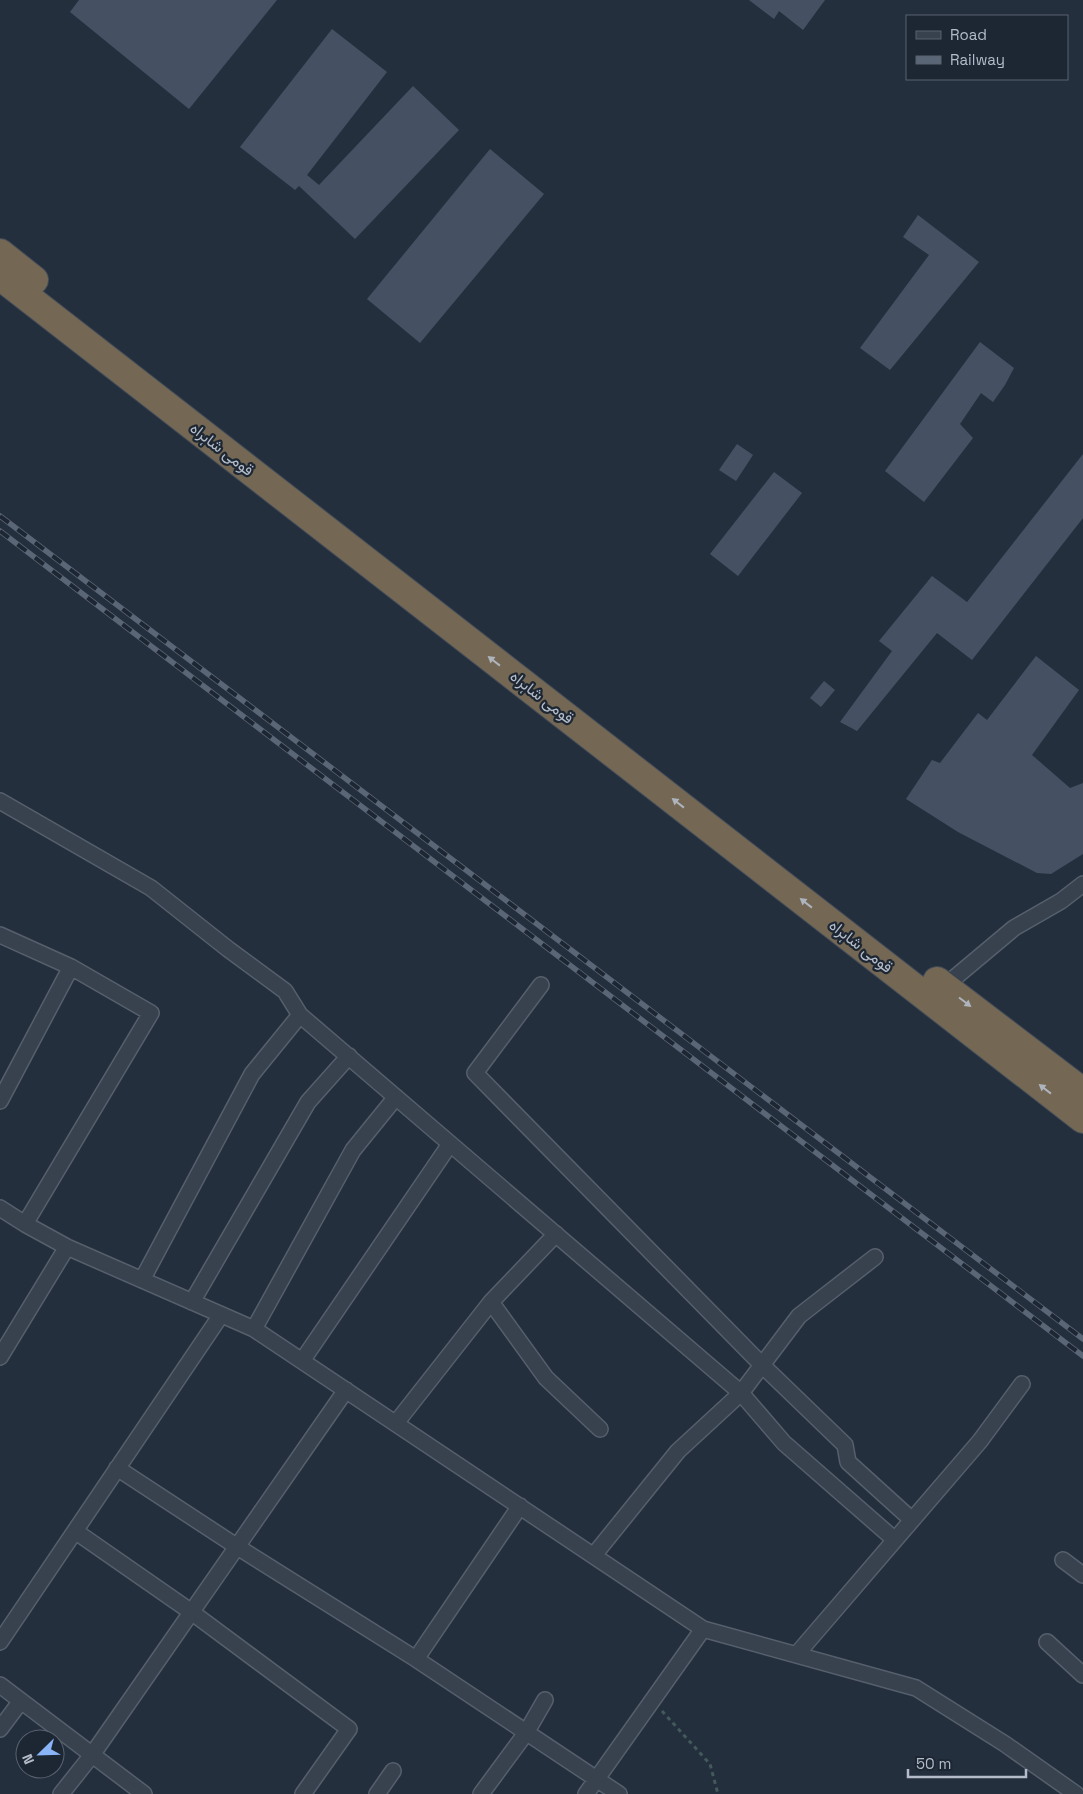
<svg xmlns="http://www.w3.org/2000/svg" width="1083" height="1794" viewBox="0 0 1083 1794" font-family="'Space Grotesk',Vazirmatn,sans-serif">
  <style>
    .building { fill: #455162 }
    .lines { fill: none; stroke-linecap: round; stroke-linejoin: round }
    .street-casing { stroke: #565f6c; stroke-width: 18 }
    .highway-casing { stroke: #434c59; stroke-width: 30 }
    .path { stroke: #44595c; stroke-width: 3; stroke-dasharray: 4 4; stroke-linecap: butt }
    .street { stroke: #38414e; stroke-width: 15 }
    .highway { stroke: #746855; stroke-width: 28 }
    .rail-casing { stroke: #5a6575; stroke-width: 5.5 }
    .rail { stroke: #1d2633; stroke-width: 4; stroke-dasharray: 11; stroke-linecap: butt }
    .oneway { fill: #aeb4bd }
    .labels { text-anchor: middle; dominant-baseline: central; stroke-width: 4.5; stroke-linejoin: round; paint-order: stroke }
    .street-label { font-size: 16px; fill: #b4bcc9; stroke: #1d2633 }
  </style>
  <rect width="100%" height="100%" fill="#242f3e"/>
  <path class="building" d="M 79,0 L 277,0 L 189,109 L 70,12 Z
    M 749,0 L 825,0 L 803,30 L 779,11 L 774,19 Z
    M 332,29 L 387,72 L 307,175 L 319,185 L 413,86 L 459,130 L 355,239 L 299,186 L 295,190 L 240,147 Z
    M 490,149 L 544,194 L 420,343 L 367,299 Z
    M 918,215 L 979,262 L 890,370 L 860,348 L 929,255 L 903,237 Z
    M 980,342 L 1014,368 L 1005,385 L 993,402 L 981,393 L 960,424 L 973,438 L 924,502 L 885,471 Z
    M 737,444 L 753,455 L 736,481 L 719,470 Z
    M 1083,454 L 1083,518 L 972,660 L 937,633 L 857,731 L 840,722 L 892,651 L 879,641 L 932,576 L 967,602 Z
    M 774,472 L 802,493 L 738,576 L 710,554 Z
    M 1036,656 L 1079,690 L 1032,755 L 1070,788 L 1083,783 L 1083,854 L 1051,874 L 1037,873 L 958,832 L 906,799 L 932,760 L 940,763 L 978,713 L 987,720 Z
    M 824,681 L 835,690 L 821,707 L 810,698 Z"/>
  <g class="lines">
    <defs>
      <path id="street" d="M 0,801 L 151,888 L 228,949 L 285,991 L 300,1015 L 741,1393 L 784,1443 L 895,1540
        M 0,935 L 71,967 L 151,1013 L 25,1224
        M 541,985 L 475,1073 L 762,1365 L 845,1445 L 848,1462 L 912,1520
        M 940,990 L 1014,928 L 1061,901 L 1083,884
        M 0,1101 L 71,967
        M 0,1208 L 25,1224 L 67,1247 L 254,1329 L 703,1629 L 916,1688 L 1005,1744 L 1076,1794
        M 142,1280 L 252,1074 L 300,1015
        M 192,1302 L 308,1102 L 349,1056
        M 491,1302 L 546,1378 L 600,1429
        M 254,1329 L 353,1150 L 396,1097
        M 0,1357 L 67,1247
        M 302,1361 L 450,1144
        M 396,1423 L 491,1302 L 556,1234
        M 117,1468 L 236,1546 L 416,1659 L 619,1794
        M 75,1531 L 190,1611 L 349,1729 L 303,1794
        M 594,1555 L 678,1451 L 741,1393 L 799,1316 L 875,1257
        M 1063,1560 L 1083,1575
        M 0,1642 L 221,1315
        M 1047,1642 L 1083,1675
        M 797,1654 L 980,1441 L 1022,1384
        M 416,1659 L 520,1506
        M 0,1685 L 144,1794
        M 0,1729 L 21,1701
        M 61,1794 L 92,1755 L 346,1390
        M 377,1794 L 393,1771
        M 481,1794 L 526,1733 L 545,1700
        M 586,1794 L 703,1629"/>
      <path id="highway" d="M 0,253 L 34,280
        M 0,276 L 1083,1119
        M 937,981 L 1083,1092"/>
    </defs>
    <use href="#street" class="street-casing"/>
    <use href="#highway" class="highway-casing"/>
    <path class="path" d="M 662,1711 L 710,1764 L 718,1794"/>
    <use href="#street" class="street"/>
    <use href="#highway" class="highway"/>
    <defs>
      <path id="rail" d="M 0,516 L 1083,1339
        M 0,531 L 1083,1356"/>
    </defs>
    <use href="#rail" class="rail-casing"/>
    <use href="#rail" class="rail"/>
  </g>
  <defs><path id="oneway-solid" d="M-6-.8H1V-3.2L6.5 0L1 3.2V.8H-6Z" transform="scale(1.25)"/></defs>
  <g class="oneway">
    <use href="#oneway-solid" transform="translate(494 661) rotate(-142)"/>
    <use href="#oneway-solid" transform="translate(678 803) rotate(-142)"/>
    <use href="#oneway-solid" transform="translate(806 903) rotate(-142)"/>
    <use href="#oneway-solid" transform="translate(965 1002) rotate(37)"/>
    <use href="#oneway-solid" transform="translate(1045 1089) rotate(-142)"/>
  </g>
  <g class="labels">
    <g class="street-label">
      <text transform="translate(222 449) rotate(38)">قومی شاہراہ</text>
      <text transform="translate(542 697) rotate(38)">قومی شاہراہ</text>
      <text transform="translate(861 946) rotate(38)">قومی شاہراہ</text>
    </g>
  </g>
  <rect x="906" y="15" width="162" height="65" fill="#1d2633" stroke="#59626f"/>
  <rect x="916" y="31" width="25" height="8" fill="#38414e" stroke="#59626f"/>
  <text x="950" y="40" font-size="15" fill="#b4bcc9">Road</text>
  <rect x="916" y="56" width="25" height="8" fill="#5a6575" stroke="#59626f"/>
  <text x="950" y="65" font-size="15" fill="#b4bcc9">Railway</text>
  <g transform="translate(40 1754) rotate(247)"><circle r="24" fill="#1d2633" stroke="#59626f"/>
  <path d="M0-4L9 19L0 12L-9 19Z" fill="#8ab4f8"/>
  <text y="-8" font-size="14" font-weight="bold" text-anchor="middle" fill="#b4bcc9">N</text>
  </g>
  <path d="M908 1769v8h118v-8" fill="none" stroke="#b4bcc9" stroke-width="2.5"/>
  <text x="916" y="1769" font-size="15" fill="#b4bcc9" stroke="#1d2633" stroke-width="4" paint-order="stroke">50 m</text>
</svg>
